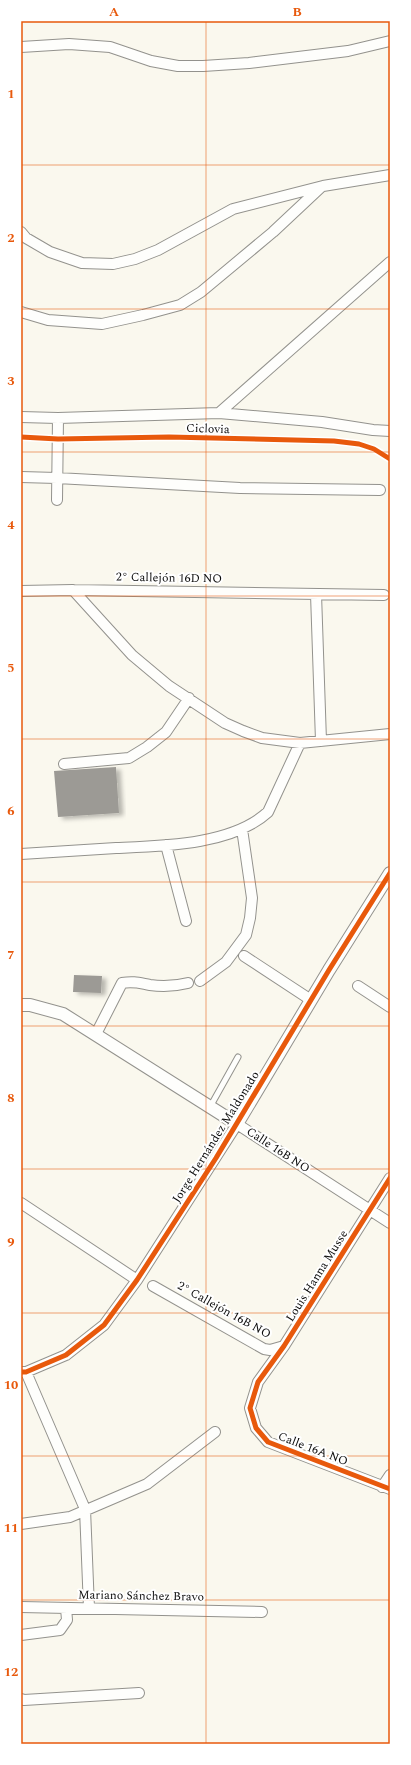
<svg xmlns="http://www.w3.org/2000/svg" width="411" height="1765" viewBox="0 0 411 1765" font-family="Spectral,serif">
  <style>
    .building { fill: #9c9a95; filter: url(#shadow) }
    .lines { fill: none; stroke-linecap: round; stroke-linejoin: round }
    .service-casing { stroke: #93928d; stroke-width: 7 }
    .minor-casing { stroke: #93928d; stroke-width: 12 }
    .tertiary-casing { stroke: #93928d; stroke-width: 14 }
    .service { stroke: #fefefc; stroke-width: 5 }
    .minor { stroke: #fefefc; stroke-width: 10 }
    .tertiary { stroke: #fefefc; stroke-width: 12 }
    .cycleway-casing { stroke: #fff; stroke-width: 8 }
    .cycleway { stroke: #e8590c; stroke-width: 5 }
    .grid { fill: none; stroke: #e8590c; stroke-width: 1; stroke-opacity: 0.55 }
    .labels { text-anchor: middle; dominant-baseline: central; stroke-width: 4; stroke-linejoin: round; paint-order: stroke }
    .street-label { font-size: 12px; fill: #0b0b0b; stroke: #fff }
    .neatline { fill: none; stroke: #e8590c; stroke-width: 1.5 }
    .grid-label { font-size: 13px; text-anchor: middle; font-weight: bold; fill: #e8590c }
  </style>
  <defs>
    <filter id="shadow"><feDropShadow dx="4.5" dy="2.5" stdDeviation="2" flood-color="#0004"/></filter>
  </defs>
  <rect width="100%" height="100%" fill="#faf8ee"/>
  <path class="building" d="M 116,767 L 119,813 L 58,817 L 54,771 Z
    M 74,975 L 102,976 L 101,993 L 73,992 Z"/>
  <g class="lines">
    <defs>
      <path id="service" d="M 210,1107 L 238,1057"/>
      <path id="minor" d="M 21,47 L 69,44 L 110,47 L 151,61 L 178,66 L 203,66 L 249,63 L 348,51 L 390,41
        M 21,232 L 26,238 L 50,252 L 82,263 L 113,264 L 135,259 L 158,250 L 233,209 L 323,186 L 390,175
        M 21,312 L 48,320 L 102,324 L 143,315 L 180,305 L 201,292 L 273,232 L 321,187
        M 219,413 L 390,262
        M 21,417 L 58,418 L 219,413 L 322,422 L 373,430 L 390,431
        M 21,477 L 57,478 L 240,488 L 380,490
        M 57,500 L 58,418
        M 73,590 L 132,655 L 169,686 L 225,723 L 243,731 L 262,738 L 300,743 L 390,734
        M 21,591 L 73,590 L 384,595
        M 316,594 L 321,741
        M 64,764 L 129,758 L 147,747 L 166,732 L 189,698
        M 166,845 L 186,921
        M 21,854 C 53,852 84,850 116,848 C 163,846 232,845 268,812 L 300,743
        M 244,956 L 311,1000
        M 200,981 L 226,962 L 246,935 L 250,918 L 252,898 L 242,829
        M 358,986 L 390,1007
        M 96,1034 L 122,983 C 134,981 139,983 150,985 C 163,987 176,986 188,983
        M 390,1178 L 284,1346 L 258,1382 L 250,1408 L 256,1428 L 268,1442 L 390,1489
        M 21,1203 L 137,1280
        M 153,1286 L 264,1349 L 270,1350 L 284,1346
        M 21,1372 L 26,1372 L 66,1355 L 104,1325 L 137,1280 L 237,1124 L 390,1223
        M 26,1372 L 85,1509 L 89,1608
        M 382,1487 L 390,1475
        M 21,1524 L 70,1517 L 147,1484 L 215,1432
        M 21,1607 L 262,1612
        M 21,1635 L 60,1630 L 67,1620 L 66,1608
        M 21,1699 L 24,1700 L 139,1693"/>
      <path id="tertiary" d="M 21,1005 L 30,1005 L 63,1014 L 237,1124 L 329,970 L 390,873"/>
    </defs>
    <use href="#service" class="service-casing"/>
    <use href="#minor" class="minor-casing"/>
    <use href="#tertiary" class="tertiary-casing"/>
    <use href="#service" class="service"/>
    <use href="#minor" class="minor"/>
    <use href="#tertiary" class="tertiary"/>
    <defs>
      <path id="cycleway" d="M 21,437 L 58,439 L 169,437 L 334,441 L 359,444 L 374,449 L 390,459
        M 390,1178 L 284,1346 L 258,1382 L 250,1408 L 256,1428 L 268,1442 L 390,1489
        M 21,1372 L 26,1372 L 66,1355 L 104,1325 L 137,1280 L 216,1158 L 329,970 L 390,873"/>
    </defs>
    <use href="#cycleway" class="cycleway-casing"/>
    <use href="#cycleway" class="cycleway"/>
  </g>
  <path class="grid" d="M 206,21 L 206,1744M 21,165 L 390,165M 21,309 L 390,309M 21,452 L 390,452M 21,596 L 390,596M 21,739 L 390,739M 21,882 L 390,882M 21,1026 L 390,1026M 21,1169 L 390,1169M 21,1313 L 390,1313M 21,1456 L 390,1456M 21,1600 L 390,1600"/>
  <g class="labels">
    <g class="street-label">
      <text transform="translate(208 429) rotate(2)">Ciclovia</text>
      <text transform="translate(169 578) rotate(1)">2° Callejón 16D NO</text>
      <text transform="translate(216 1137) rotate(-58)">Jorge Hernández Maldonado</text>
      <text transform="translate(278 1150) rotate(33)">Calle 16B NO</text>
      <text transform="translate(317 1276) rotate(-58)">Louis Hanna Musse</text>
      <text transform="translate(224 1310) rotate(29)">2° Callejón 16B NO</text>
      <text transform="translate(313 1449) rotate(21)">Calle 16A NO</text>
      <text transform="translate(141 1596) rotate(1)">Mariano Sánchez Bravo</text>
    </g>
  </g>
  <rect width="411" height="1765" fill="none" stroke="#ffffff" stroke-width="44"/>
  <rect x="22" y="22" width="367" height="1721" class="neatline"/>
  <g class="grid-label">
    <text x="114" y="16">A</text>
    <text x="297" y="16">B</text>
    <text x="11" y="98">1</text>
    <text x="11" y="242">2</text>
    <text x="11" y="385">3</text>
    <text x="11" y="529">4</text>
    <text x="11" y="672">5</text>
    <text x="11" y="815">6</text>
    <text x="11" y="959">7</text>
    <text x="11" y="1102">8</text>
    <text x="11" y="1246">9</text>
    <text x="11" y="1389">10</text>
    <text x="11" y="1532">11</text>
    <text x="11" y="1676">12</text>
  </g>
</svg>
